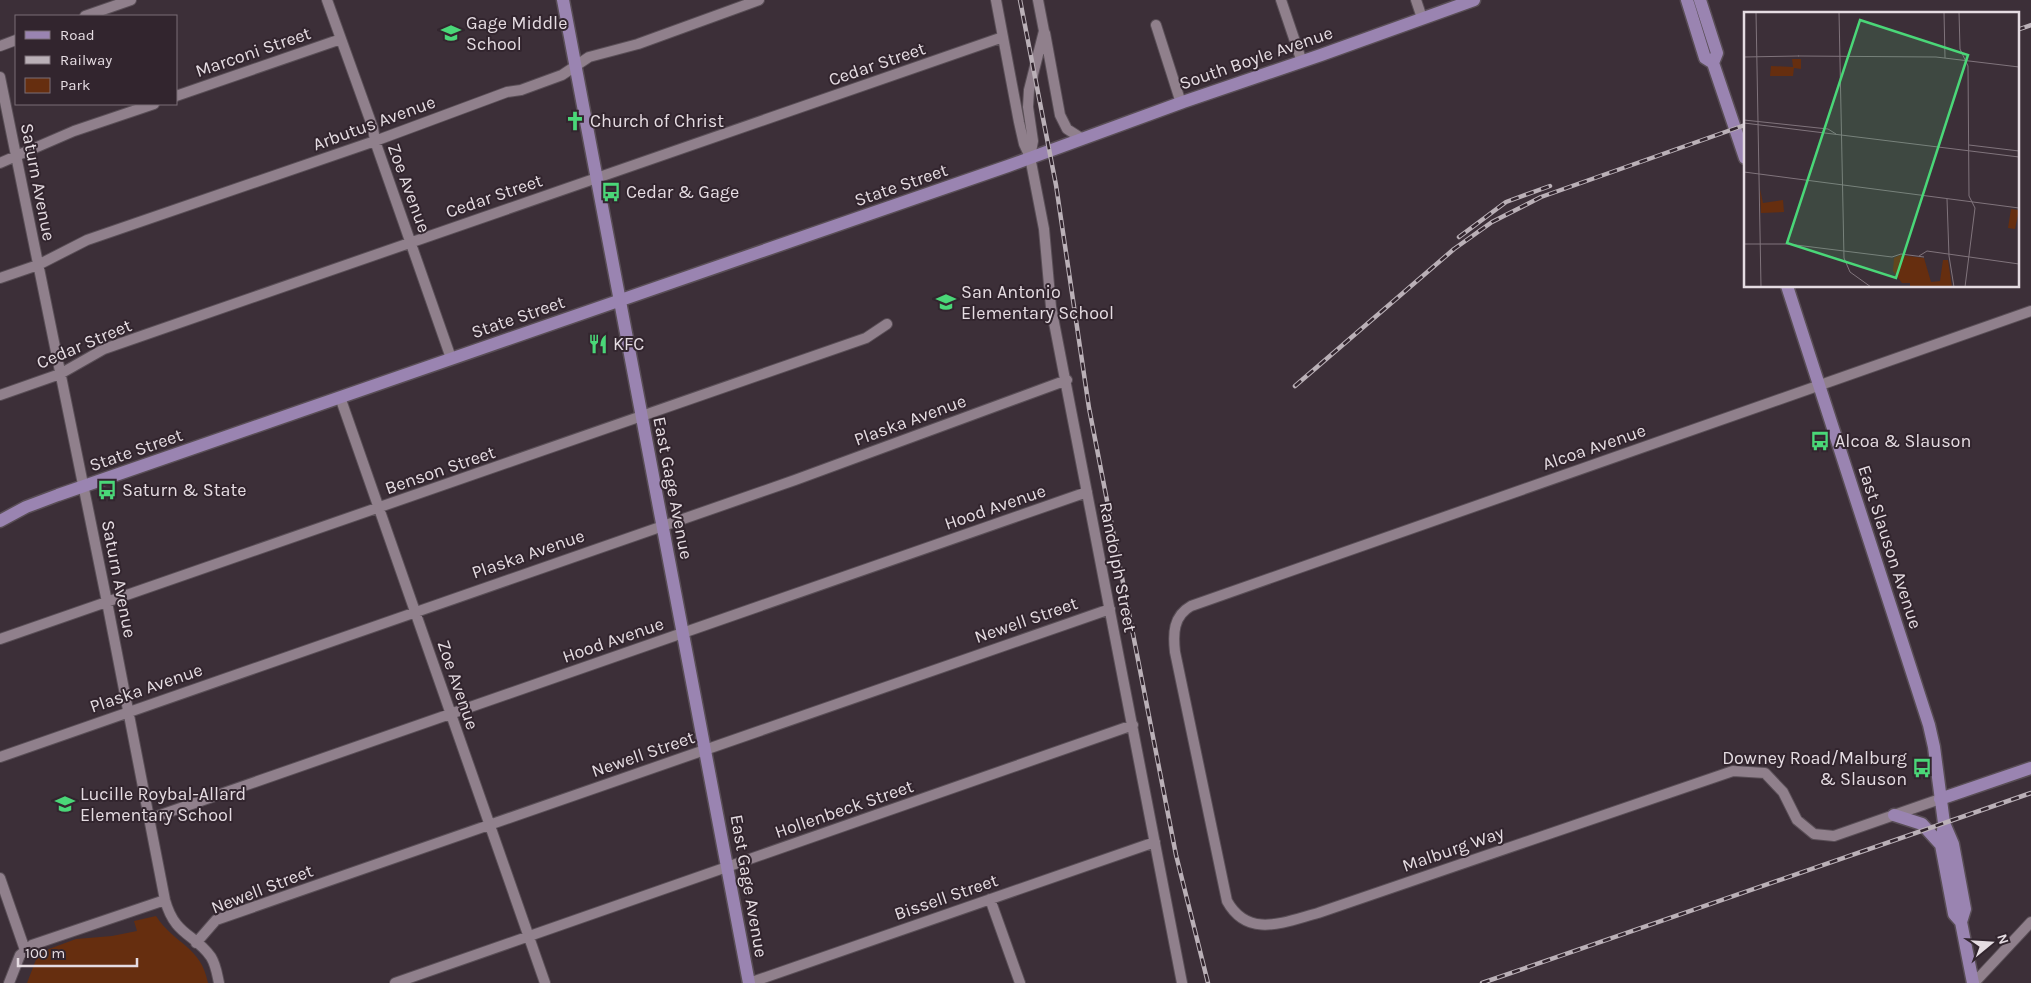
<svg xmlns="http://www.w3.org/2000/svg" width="2031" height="983" viewBox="0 0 2031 983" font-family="Karla,sans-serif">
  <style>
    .green { fill: #662e0f }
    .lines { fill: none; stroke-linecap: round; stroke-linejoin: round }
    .minor-casing { stroke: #594e56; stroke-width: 12 }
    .major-casing { stroke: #594e56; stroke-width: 15 }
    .minor { stroke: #90808c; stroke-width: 10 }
    .major { stroke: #9a84b1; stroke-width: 12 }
    .rail-casing { stroke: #bab0b7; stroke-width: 4.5 }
    .rail { stroke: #32252e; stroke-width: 2.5; stroke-dasharray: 8; stroke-linecap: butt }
    .labels { text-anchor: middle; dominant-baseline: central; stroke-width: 4; stroke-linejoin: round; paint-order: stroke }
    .poi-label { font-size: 18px; fill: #e5dce2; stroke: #32252e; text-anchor: start }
    .street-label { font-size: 18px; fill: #e5dce2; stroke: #32252e }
    .inset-road { fill: none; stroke: #80747c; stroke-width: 1 }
    .view { fill: #4ad778; fill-opacity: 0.15; stroke: #4ad778; stroke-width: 2.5 }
    .inset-edge { fill: none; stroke: #e5dce2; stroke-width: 2.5 }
  </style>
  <rect width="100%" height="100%" fill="#3c2f38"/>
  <path class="green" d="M 156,916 C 175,945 201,946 208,983 L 27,983 L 37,957 L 49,949 L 76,939 L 112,936 L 137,931 L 134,921 Z"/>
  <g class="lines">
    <defs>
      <path id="minor" d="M 327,0 L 373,128 L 375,141 L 451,358
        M 996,0 L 1019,122 L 1024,144 L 1030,157 L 1044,229 L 1051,307 L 1182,983
        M 1281,0 L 1302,62
        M 1416,0 L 1422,18
        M 85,16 L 131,0
        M 1156,25 L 1181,103
        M 1045,33 L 1060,115 L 1067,129 L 1081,138
        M 0,46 L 16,40
        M 0,77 L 107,602 L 165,900 C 175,936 194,933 211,957 C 216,965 217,974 219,983
        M 176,96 L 341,39
        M 1030,157 L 1033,141 L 1028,107 L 1029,90 L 1044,31 L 1038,0
        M 0,163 L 74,131 L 154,104
        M 0,278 L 38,265 L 87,240 L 375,141 L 507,92 L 521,90 L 562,75 L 589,57 L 638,44 L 759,0
        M 0,395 L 60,374 L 104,349 L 1003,37
        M 340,397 L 545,983
        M 0,639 L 866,338 L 887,324
        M 0,757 L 795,480 L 1067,380
        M 1940,799 L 1834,836 L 1814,834 L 1797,820 L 1783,792 L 1765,773 L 1733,771 L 1318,913 C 1284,922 1248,939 1227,901 L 1175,652 C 1173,634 1173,616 1191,606 L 2031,311
        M 149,819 L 1087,492
        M 0,878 L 25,950
        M 990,899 L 1020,983
        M 196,943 L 216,920 L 1110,609
        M 9,983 L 20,955 L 32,945 L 165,900
        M 395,983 L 1133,725
        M 749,983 L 1155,842
        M 1974,983 L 2031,922"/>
      <path id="major" d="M 563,0 L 749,983
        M 1687,0 L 1705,58 L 1713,63
        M 1700,0 L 1717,53 L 1713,63 L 1745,158
        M 1787,286 L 1929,725 L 1934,747 L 1944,823 L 1941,845 L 1954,914 L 1961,922
        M 0,521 L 26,507 L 58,495 L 1008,166 L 1183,102 L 1321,55 L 1474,0
        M 1940,799 L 2031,768
        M 1894,815 L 1922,824 L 1941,845
        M 1944,823 L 1953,844 L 1965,909 L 1961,922 L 1973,983"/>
    </defs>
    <use href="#minor" class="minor-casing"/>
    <use href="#major" class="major-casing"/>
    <use href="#minor" class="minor"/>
    <use href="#major" class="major"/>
    <defs>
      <path id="rail" d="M 1020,0 L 1056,185 L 1089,408 L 1176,855 L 1208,983
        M 2017,30 L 2031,25
        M 1459,237 L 1506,202 L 1550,186
        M 1295,386 L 1454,249 L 1492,222 L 1541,197 L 1745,125
        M 1482,983 L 2031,793"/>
    </defs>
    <use href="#rail" class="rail-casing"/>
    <use href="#rail" class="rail"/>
  </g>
  <defs>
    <symbol id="school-bare" viewBox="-9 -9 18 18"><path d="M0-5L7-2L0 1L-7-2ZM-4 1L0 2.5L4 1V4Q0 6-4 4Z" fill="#4ad778" stroke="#32252e" stroke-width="2.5" paint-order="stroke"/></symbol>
    <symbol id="church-bare" viewBox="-9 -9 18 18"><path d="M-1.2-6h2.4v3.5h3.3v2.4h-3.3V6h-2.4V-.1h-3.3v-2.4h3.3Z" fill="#4ad778" stroke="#32252e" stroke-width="2.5" paint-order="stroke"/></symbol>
    <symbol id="bus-bare" viewBox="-9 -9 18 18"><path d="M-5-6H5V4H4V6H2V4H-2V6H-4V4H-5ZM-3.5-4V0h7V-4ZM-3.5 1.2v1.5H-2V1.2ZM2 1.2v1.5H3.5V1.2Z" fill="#4ad778" stroke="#32252e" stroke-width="2.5" paint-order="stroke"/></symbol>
    <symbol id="restaurant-bare" viewBox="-9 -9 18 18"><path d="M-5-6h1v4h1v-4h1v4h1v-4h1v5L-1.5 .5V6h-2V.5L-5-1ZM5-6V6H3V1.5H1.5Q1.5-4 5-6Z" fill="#4ad778" stroke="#32252e" stroke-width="2.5" paint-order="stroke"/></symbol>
  </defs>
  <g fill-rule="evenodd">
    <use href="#school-bare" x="437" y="19" width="28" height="28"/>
    <use href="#church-bare" x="561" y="107" width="28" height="28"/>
    <use href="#bus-bare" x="597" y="178" width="28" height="28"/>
    <use href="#school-bare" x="932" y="288" width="28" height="28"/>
    <use href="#restaurant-bare" x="584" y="330" width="28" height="28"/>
    <use href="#bus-bare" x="1806" y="427" width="28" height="28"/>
    <use href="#bus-bare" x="93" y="476" width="28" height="28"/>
    <use href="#bus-bare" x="1908" y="754" width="28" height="28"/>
    <use href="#school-bare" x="51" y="790" width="28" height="28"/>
  </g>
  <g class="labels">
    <g class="poi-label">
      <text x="466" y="23">Gage Middle<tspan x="466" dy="21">School</tspan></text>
      <text x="590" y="121">Church of Christ</text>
      <text x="626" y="192">Cedar &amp; Gage</text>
      <text x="961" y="292">San Antonio<tspan x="961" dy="21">Elementary School</tspan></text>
      <text x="613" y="344">KFC</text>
      <text x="1835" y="441">Alcoa &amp; Slauson</text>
      <text x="122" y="490">Saturn &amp; State</text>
      <text x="1907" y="758" text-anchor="end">Downey Road/Malburg<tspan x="1907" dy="21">&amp; Slauson</tspan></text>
      <text x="80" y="794">Lucille Roybal-Allard<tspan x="80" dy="21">Elementary School</tspan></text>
    </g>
    <g class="street-label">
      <text transform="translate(253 52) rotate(-19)">Marconi Street</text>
      <text transform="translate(1256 58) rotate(-19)">South Boyle Avenue</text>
      <text transform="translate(877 64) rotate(-19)">Cedar Street</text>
      <text transform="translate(374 123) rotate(-20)">Arbutus Avenue</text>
      <text transform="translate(38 182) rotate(79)">Saturn Avenue</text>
      <text transform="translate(901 185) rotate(-19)">State Street</text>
      <text transform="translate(409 188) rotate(70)">Zoe Avenue</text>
      <text transform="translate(494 196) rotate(-19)">Cedar Street</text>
      <text transform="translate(518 317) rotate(-19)">State Street</text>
      <text transform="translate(84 344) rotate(-23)">Cedar Street</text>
      <text transform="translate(910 420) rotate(-20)">Plaska Avenue</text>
      <text transform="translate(1594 447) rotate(-19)">Alcoa Avenue</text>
      <text transform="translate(136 450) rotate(-19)">State Street</text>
      <text transform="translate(440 470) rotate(-19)">Benson Street</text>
      <text transform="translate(673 488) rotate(79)">East Gage Avenue</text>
      <text transform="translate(995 507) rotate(-19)">Hood Avenue</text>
      <text transform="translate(1890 547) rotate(72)">East Slauson Avenue</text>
      <text transform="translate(528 554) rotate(-19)">Plaska Avenue</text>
      <text transform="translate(1118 567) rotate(79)">Randolph Street</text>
      <text transform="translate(119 579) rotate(79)">Saturn Avenue</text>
      <text transform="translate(1026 620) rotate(-19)">Newell Street</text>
      <text transform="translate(613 640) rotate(-19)">Hood Avenue</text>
      <text transform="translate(458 685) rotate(71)">Zoe Avenue</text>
      <text transform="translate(146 688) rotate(-19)">Plaska Avenue</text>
      <text transform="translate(643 754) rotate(-19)">Newell Street</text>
      <text transform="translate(844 809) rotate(-19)">Hollenbeck Street</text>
      <text transform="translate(1453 849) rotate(-19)">Malburg Way</text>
      <text transform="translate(749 886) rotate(80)">East Gage Avenue</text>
      <text transform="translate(262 889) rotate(-21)">Newell Street</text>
      <text transform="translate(946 897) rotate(-19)">Bissell Street</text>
    </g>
  </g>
  <g transform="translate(1744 12)">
    <rect width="275" height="275" fill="#3c2f38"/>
    <path d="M 48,47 L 57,47 L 57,57 L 50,56 L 49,64 L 26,64 L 27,54 L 49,55 ZM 16,177 L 19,191 L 39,188 L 40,200 L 17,201 ZM 267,197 L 275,198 L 271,217 L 264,216 ZM 156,243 L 180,246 L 187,270 L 196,269 L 199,248 L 204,248 L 208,275 L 166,275 L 166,271 L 158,271 L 149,259 L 150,246 Z" fill="#662e0f"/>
    <path class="inset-road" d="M 12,0 L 17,275M 95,0 L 100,246 L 106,260 L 127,275M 200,0 L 201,46M 215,0 L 216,37 L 224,54 L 225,184 L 231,196 L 221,275M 54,44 L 192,45 L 275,55M 0,45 L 55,44M 0,108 L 84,117 L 92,122M 0,111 L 275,145M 225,133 L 275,139M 0,160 L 275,196M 203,187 L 205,244 L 210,275M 0,232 L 44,232 L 148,245 L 157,242 L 180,245M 175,244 L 183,239 L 275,252"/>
    <path class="view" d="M 116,8 L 224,43 L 152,266 L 43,231 Z"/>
    <rect width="275" height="275" class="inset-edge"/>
  </g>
  <rect x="15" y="15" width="162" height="90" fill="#32252e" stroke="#7a6e76"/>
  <rect x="25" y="31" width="25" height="8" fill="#9a84b1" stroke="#7a6e76"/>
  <text x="60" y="40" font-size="15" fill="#e5dce2">Road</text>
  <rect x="25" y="56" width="25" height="8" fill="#bab0b7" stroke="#7a6e76"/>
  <text x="60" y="65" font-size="15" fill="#e5dce2">Railway</text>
  <rect x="25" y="78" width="25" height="15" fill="#662e0f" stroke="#7a6e76"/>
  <text x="60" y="90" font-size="15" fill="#e5dce2">Park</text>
  <g transform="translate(1991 943) rotate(72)" stroke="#32252e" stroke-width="4" paint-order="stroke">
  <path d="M0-4L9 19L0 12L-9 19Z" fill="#e5dce2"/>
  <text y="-8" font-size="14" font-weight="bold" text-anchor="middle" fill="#e5dce2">N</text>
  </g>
  <path d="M18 958v8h119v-8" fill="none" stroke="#e5dce2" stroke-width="2.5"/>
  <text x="25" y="958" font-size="15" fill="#e5dce2" stroke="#32252e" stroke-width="4" paint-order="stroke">100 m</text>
</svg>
